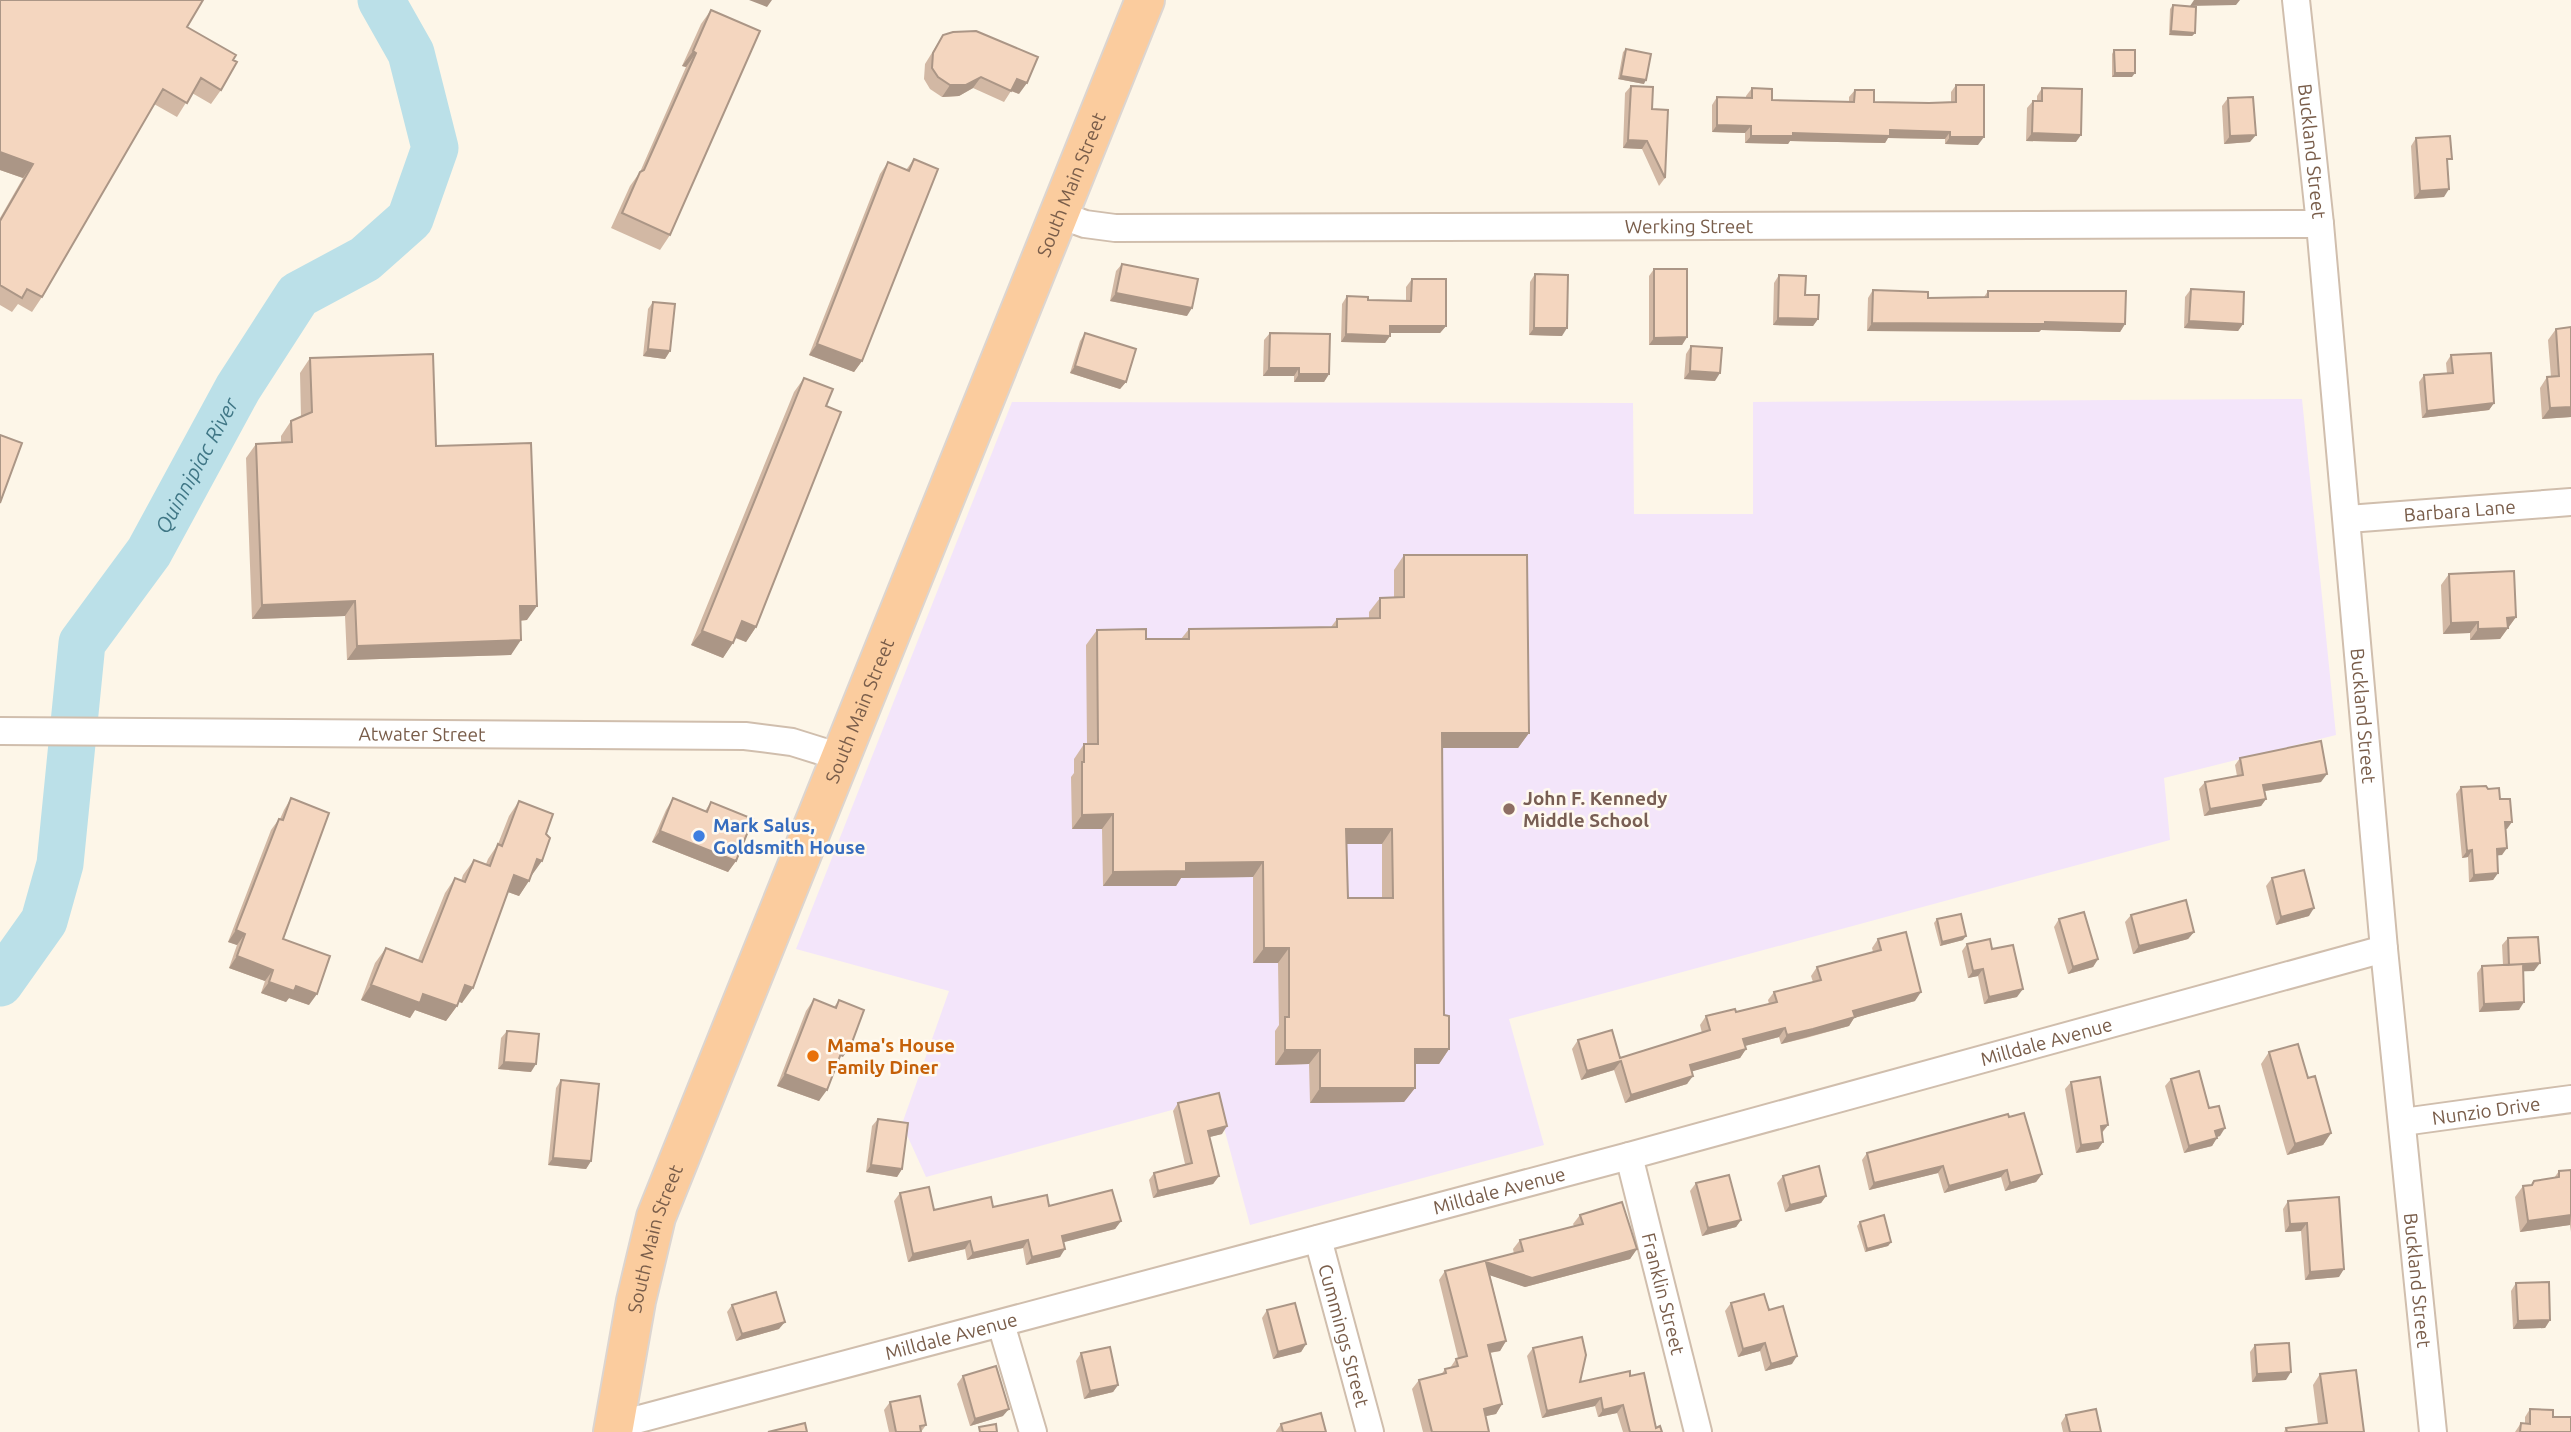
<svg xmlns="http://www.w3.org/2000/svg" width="2571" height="1432" viewBox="0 0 2571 1432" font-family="Ubuntu,sans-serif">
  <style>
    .education { fill: #f3e5fa }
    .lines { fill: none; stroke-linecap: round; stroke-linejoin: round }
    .river { stroke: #bbe0e8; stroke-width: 47 }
    .minor-casing { stroke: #d0bead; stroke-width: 30 }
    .trunk-casing { stroke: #dcd5d0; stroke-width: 42 }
    .minor { stroke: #fff; stroke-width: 26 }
    .trunk { stroke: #fbcc9e; stroke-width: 38 }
    .wall { fill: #d2b8a4; fill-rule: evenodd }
    .shaded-wall { fill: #ab9686 }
    .building { fill: #f4d6bf; stroke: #ab9686; stroke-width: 2; fill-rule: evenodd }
    .education-dot { fill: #8d6e63; stroke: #fff9ef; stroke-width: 2.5 }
    .shop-dot { fill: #3f7fe0; stroke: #fff9ef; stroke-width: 2.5 }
    .food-dot { fill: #e8710a; stroke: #fff9ef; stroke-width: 2.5 }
    .labels { text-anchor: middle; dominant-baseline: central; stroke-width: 5; stroke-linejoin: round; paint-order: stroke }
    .street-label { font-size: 19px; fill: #795d4a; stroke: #fff9ef }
    .education-label { font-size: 19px; font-weight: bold; fill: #785e54; stroke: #fff9ef; text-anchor: start }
    .shop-label { font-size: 19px; font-weight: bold; fill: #366cbe; stroke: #fff9ef; text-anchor: start }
    .food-label { font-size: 19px; font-weight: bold; fill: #c56008; stroke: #fff9ef; text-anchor: start }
    .water-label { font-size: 21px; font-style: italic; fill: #407786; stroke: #fff9ef }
  </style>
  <rect width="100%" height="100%" fill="#fdf6e8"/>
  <path class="education" d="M 2302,399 L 2336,735 L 2164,778 L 2170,840 L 1509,1019 L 1544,1145 L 1250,1225 L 1216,1098 L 926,1177 L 902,1124 L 949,991 L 796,949 L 1012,402 L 1633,403 L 1634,514 L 1753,514 L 1753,402 Z"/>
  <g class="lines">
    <path class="river" id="s1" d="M 0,983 L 44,921 L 60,864 L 82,643 L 149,552 L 238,388 L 298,295 L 365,259 L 410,219 L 435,148 L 411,53 L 381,0"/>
    <defs>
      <g id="minor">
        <path id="s2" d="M 2296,0 L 2320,224 L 2384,949 L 2433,1432"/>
        <path id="s3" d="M 1057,214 L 1085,224 L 1115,228 L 2320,224"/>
        <path id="s4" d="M 2348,519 L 2571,502"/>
        <path id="s5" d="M 0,731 L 745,736 L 792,742 L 840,757"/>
        <path id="s6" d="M 2403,1122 L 2571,1099"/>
        <path id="s7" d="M 1629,1156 L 1698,1432"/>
        <path id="s8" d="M 1318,1239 L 1370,1432"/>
        <path d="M 1001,1324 L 1033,1432"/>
        <path id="s9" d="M 613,1426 L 1629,1156 L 2384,949"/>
      </g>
      <g id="trunk">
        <path id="s10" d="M 613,1432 L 636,1301 L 656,1217 L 1145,0"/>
      </g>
    </defs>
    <use href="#minor" class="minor-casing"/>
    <use href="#trunk" class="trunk-casing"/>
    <use href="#minor" class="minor"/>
    <use href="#trunk" class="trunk"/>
  </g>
  <path class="wall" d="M 2173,5 L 2195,33 L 2192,36 L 2169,35 L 2170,9 Z
    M 711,10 L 670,235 L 660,250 L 611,228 L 630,186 L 640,172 L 686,67 L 682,66 L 701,24 Z
    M 187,27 L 233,60 L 221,90 L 211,104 L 192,93 L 177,117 L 154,104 L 42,297 L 32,312 L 18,304 L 12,312 L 0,305 L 0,218 L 23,178 L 0,170 Z
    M 943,35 L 1019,94 L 1011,91 L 1004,102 L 973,88 L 959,96 L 942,97 L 930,89 L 924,79 L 925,64 Z
    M 1626,49 L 1644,84 L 1618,79 L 1623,52 Z
    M 2114,50 L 2132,77 L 2112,77 L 2112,54 Z
    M 1956,85 L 1978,145 L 1945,144 L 1945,139 L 1888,138 L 1885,143 L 1790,141 L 1788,144 L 1745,143 L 1745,133 L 1712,132 L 1712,105 L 1717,97 L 1746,98 L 1746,96 L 1752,88 L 1772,100 L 1849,102 L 1849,97 L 1855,90 L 1874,102 L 1929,103 L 1951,102 L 1951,92 Z
    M 1631,86 L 1652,109 L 1665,178 L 1659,186 L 1642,149 L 1623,148 L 1625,93 Z
    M 2042,88 L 2076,142 L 2026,141 L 2027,108 L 2033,101 L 2037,101 L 2037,96 Z
    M 2228,98 L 2250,142 L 2224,144 L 2222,106 Z
    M 2416,138 L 2447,165 L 2444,197 L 2414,199 L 2411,146 Z
    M 914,159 L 862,361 L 854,372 L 809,355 L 880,174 L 888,162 L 906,170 Z
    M 1122,264 L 1187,316 L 1110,301 L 1116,271 Z
    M 1654,269 L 1687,337 L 1682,345 L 1649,345 L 1649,276 Z
    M 1535,274 L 1562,336 L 1529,335 L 1530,282 Z
    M 1779,275 L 1805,295 L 1818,319 L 1813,326 L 1773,325 L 1774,283 Z
    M 1412,279 L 1446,326 L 1440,333 L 1390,333 L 1390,336 L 1385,343 L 1341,342 L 1342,304 L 1347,296 L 1368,300 L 1406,301 L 1406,287 Z
    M 2191,289 L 2243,324 L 2238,331 L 2184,328 L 2185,297 Z
    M 1873,290 L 1928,298 L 1984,297 L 1988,291 L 2125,324 L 2120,332 L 2041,330 L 2039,332 L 1867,331 L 1868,298 Z
    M 653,302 L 670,351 L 665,359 L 643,356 L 648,309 Z
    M 2571,327 L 2571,417 L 2542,419 L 2540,388 L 2547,377 L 2551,377 L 2548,340 L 2556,329 Z
    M 1085,333 L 1126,382 L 1120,389 L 1070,373 L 1080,341 Z
    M 1270,333 L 1329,374 L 1324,382 L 1294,382 L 1294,376 L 1263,376 L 1264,340 Z
    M 1691,346 L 1715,381 L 1684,379 L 1686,354 Z
    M 2451,355 L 2494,403 L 2489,410 L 2422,418 L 2419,382 L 2424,375 L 2447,373 L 2446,363 Z
    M 310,358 L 436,446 L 527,620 L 520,621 L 511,655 L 347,660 L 345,616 L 252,619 L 246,458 L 256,444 L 281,442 L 281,436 L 291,421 L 301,417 L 300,373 Z
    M 804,378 L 826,406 L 756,627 L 746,642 L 735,638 L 723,658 L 691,645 L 794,392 Z
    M 1404,555 L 1529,733 L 1518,748 L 1442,748 L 1444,1015 L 1449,1049 L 1439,1064 L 1415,1064 L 1415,1088 L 1404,1102 L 1310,1103 L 1309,1064 L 1275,1065 L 1275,1031 L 1279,1025 L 1278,963 L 1253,963 L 1253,877 L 1181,878 L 1176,886 L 1103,886 L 1102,829 L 1072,829 L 1071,777 L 1074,773 L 1074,759 L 1084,744 L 1087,744 L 1086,645 L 1097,630 L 1146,639 L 1181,639 L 1189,629 L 1331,627 L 1337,619 L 1369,618 L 1369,612 L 1380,598 L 1394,597 L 1394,570 ZM 1347,844 L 1382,844 L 1382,898 L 1348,898 Z
    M 2449,574 L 2516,617 L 2500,639 L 2470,640 L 2470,633 L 2443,634 L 2441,585 Z
    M 2240,758 L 2321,782 L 2265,791 L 2266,799 L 2261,806 L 2204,816 L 2199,789 L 2205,782 L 2237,776 L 2235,765 Z
    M 2461,787 L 2488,789 L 2500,799 L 2507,829 L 2506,829 L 2502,855 L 2497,855 L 2498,873 L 2493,880 L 2469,882 L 2468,857 L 2462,858 L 2456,794 Z
    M 291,798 L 283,939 L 309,1005 L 289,998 L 286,1002 L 261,993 L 265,981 L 229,968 L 237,945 L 228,942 L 271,830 L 279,819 L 280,819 L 284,810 Z
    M 673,798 L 705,811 L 711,802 L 736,861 L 728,872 L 652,842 L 666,810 Z
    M 519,801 L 532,875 L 519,896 L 508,892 L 462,1003 L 458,1001 L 457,1006 L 446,1021 L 415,1010 L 410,1018 L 361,1000 L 375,963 L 386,948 L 418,960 L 445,893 L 455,878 L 461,881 L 463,875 L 474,860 L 486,864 L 488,859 L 498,844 L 509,816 Z
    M 2272,878 L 2309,916 L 2276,925 L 2266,886 Z
    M 2131,915 L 2194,932 L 2188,939 L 2133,954 L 2125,922 Z
    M 1937,919 L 1963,940 L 1940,946 L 1934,923 Z
    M 2059,919 L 2098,959 L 2093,967 L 2068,974 L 2054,927 Z
    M 2508,938 L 2534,971 L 2523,971 L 2519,1010 L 2479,1012 L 2477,973 L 2482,966 L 2503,965 L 2502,945 Z
    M 1878,939 L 1915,1001 L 1854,1018 L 1849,1026 L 1806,1038 L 1781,1044 L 1779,1037 L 1745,1046 L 1746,1049 L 1740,1058 L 1692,1071 L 1687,1084 L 1625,1103 L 1614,1070 L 1581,1080 L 1572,1049 L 1578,1040 L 1620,1058 L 1702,1033 L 1700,1025 L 1706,1016 L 1736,1012 L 1769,1004 L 1768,1000 L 1774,992 L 1813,982 L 1811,976 L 1817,967 L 1873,952 L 1872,948 Z
    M 1967,944 L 2017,997 L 1984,1004 L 1978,976 L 1968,978 L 1962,951 Z
    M 814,999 L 834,1007 L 839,1000 L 843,1057 L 840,1056 L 819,1101 L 777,1086 L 806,1011 Z
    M 507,1031 L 531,1072 L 498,1069 L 501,1038 Z
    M 2269,1052 L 2308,1078 L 2331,1133 L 2323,1145 L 2287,1155 L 2261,1064 Z
    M 2171,1079 L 2209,1108 L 2220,1136 L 2217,1137 L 2212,1146 L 2184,1153 L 2165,1086 Z
    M 561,1080 L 591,1161 L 586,1169 L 548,1165 L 556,1088 Z
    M 2071,1082 L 2108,1125 L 2102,1133 L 2103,1142 L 2098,1149 L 2076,1153 L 2065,1089 Z
    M 1178,1103 L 1222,1134 L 1209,1137 L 1219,1176 L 1213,1184 L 1153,1198 L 1149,1180 L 1154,1173 L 1185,1164 L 1173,1111 Z
    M 2009,1117 L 2042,1174 L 2036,1182 L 2005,1191 L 2001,1177 L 1944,1193 L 1938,1173 L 1869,1190 L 1862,1160 L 1867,1153 Z
    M 878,1119 L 902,1169 L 897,1177 L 866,1172 L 872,1126 Z
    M 2571,1170 L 2571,1232 L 2570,1225 L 2520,1232 L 2515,1197 L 2523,1186 L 2531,1185 L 2534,1181 L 2554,1178 L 2559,1171 Z
    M 1783,1176 L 1826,1196 L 1821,1203 L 1785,1212 L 1777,1183 Z
    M 1696,1183 L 1741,1220 L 1736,1227 L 1702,1236 L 1690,1191 Z
    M 900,1193 L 934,1210 L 993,1207 L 1049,1206 L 1121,1221 L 1115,1229 L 1063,1242 L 1060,1257 L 1026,1265 L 1023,1248 L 967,1260 L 965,1249 L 908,1262 L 894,1201 Z
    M 2339,1197 L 2339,1277 L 2305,1280 L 2301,1231 L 2285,1232 L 2283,1209 L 2288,1201 Z
    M 1580,1215 L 1637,1249 L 1630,1259 L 1525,1287 L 1490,1275 L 1506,1341 L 1500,1351 L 1490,1353 L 1502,1404 L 1496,1414 L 1485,1416 L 1489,1432 L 1423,1432 L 1412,1389 L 1419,1380 L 1441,1375 L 1445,1369 L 1450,1368 L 1456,1359 L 1458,1358 L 1439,1280 L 1445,1271 L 1514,1254 L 1513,1249 L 1520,1240 L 1574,1226 L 1573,1224 Z
    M 1860,1222 L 1891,1242 L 1888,1246 L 1865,1252 L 1857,1226 Z
    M 2516,1283 L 2550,1320 L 2545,1328 L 2513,1329 L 2511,1291 Z
    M 1731,1303 L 1769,1310 L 1792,1364 L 1765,1371 L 1760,1351 L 1738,1357 L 1725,1311 Z
    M 732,1305 L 779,1329 L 736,1341 L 727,1312 Z
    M 1267,1310 L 1306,1344 L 1301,1352 L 1273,1359 L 1262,1318 Z
    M 2255,1345 L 2286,1380 L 2252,1382 L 2250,1352 Z
    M 1533,1348 L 1580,1382 L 1630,1376 L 1656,1428 L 1662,1432 L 1623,1432 L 1617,1413 L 1598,1417 L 1595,1406 L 1542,1418 L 1527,1356 Z
    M 1081,1353 L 1118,1385 L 1113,1392 L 1084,1399 L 1076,1361 Z
    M 2320,1374 L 2364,1432 L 2284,1432 L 2286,1428 L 2318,1424 L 2313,1385 Z
    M 963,1376 L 1003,1416 L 970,1426 L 957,1384 Z
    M 890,1402 L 926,1425 L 921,1432 L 889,1432 L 884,1410 Z
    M 2530,1409 L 2553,1417 L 2571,1432 L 2515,1432 L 2521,1423 L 2525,1424 L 2525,1417 Z
    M 2066,1415 L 2101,1432 L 2063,1432 L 2061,1423 Z
    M 1281,1424 L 1326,1432 L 1276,1432 L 1276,1431 Z"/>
  <path class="shaded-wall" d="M 749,0 L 772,0 L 767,7 Z
    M 2194,0 L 2240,0 L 2236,5 L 2190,6 Z
    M 2171,31 L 2195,33 L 2192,36 L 2169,35 Z
    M 693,51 L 696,53 L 686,67 L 682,66 Z
    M 2115,73 L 2135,73 L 2132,77 L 2112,77 Z
    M 1621,76 L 1646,80 L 1644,84 L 1618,79 Z
    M 981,77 L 973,88 L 959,96 L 942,97 L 950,85 Z
    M 1017,79 L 1027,83 L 1019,94 L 1009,90 Z
    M 1717,125 L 1751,126 L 1745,133 L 1712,132 Z
    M 1890,130 L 1950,132 L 1945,139 L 1888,138 L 1885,143 L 1790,141 L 1788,144 L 1745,143 L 1751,136 L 1793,133 Z
    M 2032,133 L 2081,135 L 2076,142 L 2026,141 Z
    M 2256,135 L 2250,142 L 2224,144 L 2230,136 Z
    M 1950,137 L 1984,137 L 1978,145 L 1945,144 Z
    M 1628,140 L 1647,141 L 1642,149 L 1623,148 Z
    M 0,152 L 33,164 L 23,178 L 0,170 Z
    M 2449,189 L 2444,197 L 2414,199 L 2420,191 Z
    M 1116,293 L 1192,308 L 1187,316 L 1110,301 Z
    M 1778,318 L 1818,319 L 1813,326 L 1773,325 Z
    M 2189,321 L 2243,324 L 2238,331 L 2184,328 Z
    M 2045,322 L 2125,324 L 2120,332 L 2041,330 L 2039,332 L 1867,331 L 1872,323 Z
    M 1390,326 L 1446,326 L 1440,333 L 1385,333 Z
    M 1534,328 L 1567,328 L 1562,336 L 1529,335 Z
    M 1346,334 L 1390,336 L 1385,343 L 1341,342 Z
    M 1687,337 L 1682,345 L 1649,345 L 1654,338 Z
    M 817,344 L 862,361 L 854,372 L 809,355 Z
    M 648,349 L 670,351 L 665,359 L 643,356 Z
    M 1075,366 L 1126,382 L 1120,389 L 1070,373 Z
    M 1269,368 L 1299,368 L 1294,376 L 1263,376 Z
    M 1690,371 L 1720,373 L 1715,381 L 1684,379 Z
    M 1299,374 L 1329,374 L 1324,382 L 1294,382 Z
    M 2494,403 L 2489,410 L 2422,418 L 2427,411 Z
    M 2571,407 L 2571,417 L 2542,419 L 2550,408 Z
    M 355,601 L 345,616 L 252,619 L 262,605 Z
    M 520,606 L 537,606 L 527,620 L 509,621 Z
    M 2516,617 L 2500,639 L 2470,640 L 2478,629 L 2507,618 Z
    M 742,621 L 756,627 L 746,642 L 732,636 Z
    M 2478,622 L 2470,633 L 2443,634 L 2451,623 Z
    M 702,631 L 733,643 L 723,658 L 691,645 Z
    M 521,640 L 511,655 L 347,660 L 357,646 Z
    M 1442,733 L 1529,733 L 1518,748 L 1432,748 Z
    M 2327,774 L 2321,782 L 2258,792 L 2263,785 Z
    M 2266,799 L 2261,806 L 2204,816 L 2210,809 Z
    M 1113,814 L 1102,829 L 1072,829 L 1082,815 Z
    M 2505,822 L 2512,822 L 2507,829 L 2500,829 Z
    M 1346,829 L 1392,829 L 1382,844 L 1336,844 Z
    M 660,831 L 736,861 L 728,872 L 652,842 Z
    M 2507,848 L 2502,855 L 2492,856 L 2497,849 Z
    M 2472,850 L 2468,857 L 2462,858 L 2467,851 Z
    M 537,859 L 542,861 L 532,875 L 527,873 Z
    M 1263,862 L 1253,877 L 1181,878 L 1176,886 L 1103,886 L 1113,872 L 1186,863 Z
    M 2498,873 L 2493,880 L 2469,882 L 2474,875 Z
    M 514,875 L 529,881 L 519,896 L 503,890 Z
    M 2314,908 L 2309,916 L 2276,925 L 2281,917 Z
    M 236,930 L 245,934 L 237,945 L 228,942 Z
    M 2194,932 L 2188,939 L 2133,954 L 2139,946 Z
    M 1966,936 L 1963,940 L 1940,946 L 1942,942 Z
    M 1264,948 L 1289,948 L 1278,963 L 1253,963 Z
    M 237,956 L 273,970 L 265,981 L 229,968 Z
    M 2098,959 L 2093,967 L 2068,974 L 2073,967 Z
    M 2540,963 L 2534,971 L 2503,972 L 2509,965 Z
    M 1983,969 L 1978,976 L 1968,978 L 1973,971 Z
    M 269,982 L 296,986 L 317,994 L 309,1005 L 289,998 L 286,1002 L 261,993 Z
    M 371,985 L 423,994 L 457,1006 L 446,1021 L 415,1010 L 410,1018 L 361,1000 Z
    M 465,985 L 473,988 L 462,1003 L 454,1000 Z
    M 2023,989 L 2017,997 L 1984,1004 L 1989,997 Z
    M 1921,992 L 1915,1001 L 1854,1018 L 1849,1026 L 1781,1044 L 1787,1035 L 1853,1011 Z
    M 2524,1002 L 2519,1010 L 2479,1012 L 2484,1004 Z
    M 1785,1028 L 1779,1037 L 1737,1048 L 1743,1039 Z
    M 845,1043 L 851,1045 L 843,1057 L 837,1054 Z
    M 1415,1049 L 1449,1049 L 1439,1064 L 1404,1064 Z
    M 1746,1049 L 1740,1058 L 1683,1074 L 1690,1065 Z
    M 1285,1050 L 1320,1050 L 1309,1064 L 1275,1065 Z
    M 1621,1061 L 1614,1070 L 1581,1080 L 1587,1071 Z
    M 504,1062 L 536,1064 L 531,1072 L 498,1069 Z
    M 785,1074 L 827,1090 L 819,1101 L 777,1086 Z
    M 1693,1076 L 1687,1084 L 1625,1103 L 1631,1095 Z
    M 1320,1088 L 1415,1088 L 1404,1102 L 1310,1103 Z
    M 2108,1125 L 2102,1132 L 2095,1134 L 2101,1126 Z
    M 1227,1126 L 1222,1134 L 1202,1139 L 1208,1131 Z
    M 2225,1128 L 2220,1136 L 2210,1139 L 2215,1131 Z
    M 2331,1133 L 2323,1145 L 2287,1155 L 2295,1144 Z
    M 2217,1138 L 2212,1146 L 2184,1153 L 2189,1146 Z
    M 2103,1142 L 2098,1149 L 2076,1153 L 2081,1145 Z
    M 553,1158 L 591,1161 L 586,1169 L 548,1165 Z
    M 871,1165 L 902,1169 L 897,1177 L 866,1172 Z
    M 1943,1166 L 1938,1173 L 1869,1190 L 1874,1183 Z
    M 2007,1170 L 2001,1177 L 1944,1193 L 1949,1186 Z
    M 2042,1174 L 2036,1182 L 2005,1191 L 2010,1183 Z
    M 1219,1176 L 1213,1184 L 1153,1198 L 1158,1191 Z
    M 1826,1196 L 1821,1203 L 1785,1212 L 1790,1205 Z
    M 2571,1215 L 2570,1225 L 2520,1232 L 2528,1221 Z
    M 1741,1220 L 1736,1227 L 1702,1236 L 1708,1228 Z
    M 1121,1221 L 1115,1229 L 1057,1244 L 1062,1236 Z
    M 2307,1223 L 2301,1231 L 2285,1232 L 2290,1224 Z
    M 1028,1240 L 1023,1248 L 967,1260 L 973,1253 Z
    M 970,1241 L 965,1249 L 908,1262 L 913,1254 Z
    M 1891,1242 L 1888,1246 L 1865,1252 L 1867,1249 Z
    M 1065,1249 L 1060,1257 L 1026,1265 L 1032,1257 Z
    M 1637,1249 L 1630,1259 L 1525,1287 L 1480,1272 L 1486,1262 Z
    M 2344,1269 L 2339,1277 L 2305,1280 L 2310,1272 Z
    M 2550,1320 L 2545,1328 L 2513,1329 L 2518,1321 Z
    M 785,1322 L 779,1329 L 736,1341 L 742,1334 Z
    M 1506,1341 L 1500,1351 L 1481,1354 L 1488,1345 Z
    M 1765,1343 L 1760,1351 L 1738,1357 L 1743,1349 Z
    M 1306,1344 L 1301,1352 L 1273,1359 L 1278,1352 Z
    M 1797,1356 L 1792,1364 L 1765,1371 L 1771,1364 Z
    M 2291,1372 L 2286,1380 L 2252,1382 L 2257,1374 Z
    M 1118,1385 L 1113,1392 L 1084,1399 L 1090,1391 Z
    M 1601,1398 L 1595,1406 L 1542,1418 L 1547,1411 Z
    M 1502,1404 L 1496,1414 L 1477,1418 L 1484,1409 Z
    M 1623,1405 L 1617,1413 L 1598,1417 L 1603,1410 Z
    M 1009,1409 L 1003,1416 L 970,1426 L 975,1419 Z"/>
  <path class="building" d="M 0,0 L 203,0 L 187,27 L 236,55 L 233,60 L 237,62 L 221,90 L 201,78 L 187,103 L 163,89 L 42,297 L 27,289 L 22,298 L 0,285 L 0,221 L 33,164 L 0,152 Z
    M 2173,5 L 2196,7 L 2195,33 L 2171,31 Z
    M 711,10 L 760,31 L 670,235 L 622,213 L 640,172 L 644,170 L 696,53 L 693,51 Z
    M 976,31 L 1038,57 L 1027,83 L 1017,79 L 1011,91 L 981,77 L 966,85 L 950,85 L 938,77 L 932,68 L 933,53 L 943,35 L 953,32 Z
    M 1626,49 L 1651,54 L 1646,80 L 1621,76 Z
    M 2114,50 L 2135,50 L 2135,73 L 2115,73 Z
    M 1956,85 L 1984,85 L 1984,137 L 1950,137 L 1950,132 L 1890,130 L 1890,136 L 1793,133 L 1793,136 L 1751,136 L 1751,126 L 1717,125 L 1717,97 L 1752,98 L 1752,88 L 1772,89 L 1772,100 L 1854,102 L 1855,90 L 1874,90 L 1874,102 L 1929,103 L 1956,102 Z
    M 1631,86 L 1653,87 L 1652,109 L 1668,110 L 1665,178 L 1647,141 L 1628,140 Z
    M 2042,88 L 2082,89 L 2081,135 L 2032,133 L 2033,101 L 2042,101 Z
    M 2253,97 L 2256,135 L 2230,136 L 2228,98 Z
    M 2450,136 L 2452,159 L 2447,159 L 2449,189 L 2420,191 L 2416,138 Z
    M 914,159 L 938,169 L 862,361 L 817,344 L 888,162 L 909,171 Z
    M 1122,264 L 1198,279 L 1192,308 L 1116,293 Z
    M 1654,269 L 1687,269 L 1687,337 L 1654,338 Z
    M 1535,274 L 1568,275 L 1567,328 L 1534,328 Z
    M 1779,275 L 1806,276 L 1805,295 L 1819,295 L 1818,319 L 1778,318 Z
    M 1412,279 L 1446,279 L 1446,326 L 1390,326 L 1390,336 L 1346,334 L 1347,296 L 1368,297 L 1368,300 L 1411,301 Z
    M 2191,289 L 2244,292 L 2243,324 L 2189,321 Z
    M 1873,290 L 1928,292 L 1928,298 L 1988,297 L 1988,291 L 2126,291 L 2125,324 L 2045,322 L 2045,324 L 1872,323 Z
    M 653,302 L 675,304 L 670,351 L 648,349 Z
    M 2571,327 L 2571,407 L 2550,408 L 2547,377 L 2559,376 L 2556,329 Z
    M 1085,333 L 1136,349 L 1126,382 L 1075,366 Z
    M 1270,333 L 1330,334 L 1329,374 L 1299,374 L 1299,368 L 1269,368 Z
    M 1691,346 L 1722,348 L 1720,373 L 1690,371 Z
    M 2491,353 L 2494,403 L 2427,411 L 2424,375 L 2453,373 L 2451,355 Z
    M 433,354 L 436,446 L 531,443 L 537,606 L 520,606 L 521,640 L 357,646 L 355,601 L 262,605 L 256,444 L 292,442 L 291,421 L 312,412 L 310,358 Z
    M 804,378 L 833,389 L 826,406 L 841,412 L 756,627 L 742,621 L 733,643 L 702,631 Z
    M 0,435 L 22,443 L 0,503 Z
    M 1404,555 L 1527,555 L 1529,733 L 1442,733 L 1444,1015 L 1449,1016 L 1449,1049 L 1415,1049 L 1415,1088 L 1320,1088 L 1320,1050 L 1285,1050 L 1285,1017 L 1289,1017 L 1289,948 L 1264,948 L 1263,862 L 1186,863 L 1186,871 L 1113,872 L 1113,814 L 1082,815 L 1082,762 L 1084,762 L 1084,744 L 1098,744 L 1097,630 L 1146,629 L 1146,639 L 1189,639 L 1189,629 L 1337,627 L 1337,619 L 1380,618 L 1380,598 L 1404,597 ZM 1346,829 L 1392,829 L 1393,898 L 1348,898 Z
    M 2514,571 L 2516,617 L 2507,618 L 2508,628 L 2478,629 L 2478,622 L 2451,623 L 2449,574 Z
    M 2321,741 L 2327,774 L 2263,785 L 2266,799 L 2210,809 L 2205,782 L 2243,775 L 2240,758 Z
    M 2486,786 L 2488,789 L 2499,788 L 2500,799 L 2510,799 L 2512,822 L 2505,822 L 2507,848 L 2497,849 L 2498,873 L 2474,875 L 2472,850 L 2467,851 L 2461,787 Z
    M 291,798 L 329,813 L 283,939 L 330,956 L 317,994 L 296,986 L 294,991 L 269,982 L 273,970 L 237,956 L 245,934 L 236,930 L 279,819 L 283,820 Z
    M 673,798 L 707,812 L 711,802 L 753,819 L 736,861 L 660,831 Z
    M 519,801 L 553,814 L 546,834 L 550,838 L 542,861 L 537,859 L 529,881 L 514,875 L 473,988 L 465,985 L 457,1006 L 423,994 L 420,1003 L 371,985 L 386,948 L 422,962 L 455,878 L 465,882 L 474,860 L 490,866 L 498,844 L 502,846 Z
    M 2304,870 L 2314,908 L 2281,917 L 2272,878 Z
    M 2186,900 L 2194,932 L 2139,946 L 2131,915 Z
    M 2084,912 L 2098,959 L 2073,967 L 2059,919 Z
    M 1961,914 L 1966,936 L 1942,942 L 1937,919 Z
    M 1906,932 L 1921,992 L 1853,1011 L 1855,1017 L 1813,1029 L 1787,1035 L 1785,1028 L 1743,1039 L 1746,1049 L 1690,1065 L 1693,1076 L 1631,1095 L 1621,1061 L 1587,1071 L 1578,1040 L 1612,1030 L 1620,1058 L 1710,1030 L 1706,1016 L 1735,1009 L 1736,1012 L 1777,1002 L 1774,992 L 1821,980 L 1817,967 L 1881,950 L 1878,939 Z
    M 2538,937 L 2540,963 L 2509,965 L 2508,938 Z
    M 1990,939 L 1992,949 L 2013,945 L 2023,989 L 1989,997 L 1983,969 L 1973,971 L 1967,944 Z
    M 2523,964 L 2524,1002 L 2484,1004 L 2482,966 Z
    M 814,999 L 836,1008 L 839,1000 L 864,1010 L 851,1045 L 845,1043 L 827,1090 L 785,1074 Z
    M 507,1031 L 539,1034 L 536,1064 L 504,1062 Z
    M 2298,1044 L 2308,1078 L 2315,1076 L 2331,1133 L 2295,1144 L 2269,1052 Z
    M 2199,1071 L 2209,1108 L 2219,1106 L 2225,1128 L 2215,1131 L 2217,1138 L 2189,1146 L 2171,1079 Z
    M 2100,1077 L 2108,1125 L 2101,1126 L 2103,1142 L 2081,1145 L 2071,1082 Z
    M 561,1080 L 599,1084 L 591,1161 L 553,1158 Z
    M 1219,1093 L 1227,1126 L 1208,1131 L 1219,1176 L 1158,1191 L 1154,1173 L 1192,1163 L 1178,1103 Z
    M 2024,1113 L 2042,1174 L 2010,1183 L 2007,1170 L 1949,1186 L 1943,1166 L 1874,1183 L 1867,1153 L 2008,1114 L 2009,1117 Z
    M 878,1119 L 908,1123 L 902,1169 L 871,1165 Z
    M 1819,1166 L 1826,1196 L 1790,1205 L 1783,1176 Z
    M 2571,1170 L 2571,1215 L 2528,1221 L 2523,1186 L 2532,1185 L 2534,1181 L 2559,1177 L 2559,1171 Z
    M 1729,1175 L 1741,1220 L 1708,1228 L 1696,1183 Z
    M 929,1187 L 934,1210 L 991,1197 L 993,1207 L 1047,1195 L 1049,1206 L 1112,1190 L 1121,1221 L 1062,1236 L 1065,1249 L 1032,1257 L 1028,1240 L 973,1253 L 970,1241 L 913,1254 L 900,1193 Z
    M 2339,1197 L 2344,1269 L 2310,1272 L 2307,1223 L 2290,1224 L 2288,1201 Z
    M 1622,1202 L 1637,1249 L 1532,1278 L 1486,1262 L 1506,1341 L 1488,1345 L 1502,1404 L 1484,1409 L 1489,1432 L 1432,1432 L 1419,1380 L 1446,1373 L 1445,1369 L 1458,1366 L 1456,1359 L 1467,1356 L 1445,1271 L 1523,1251 L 1520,1240 L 1583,1224 L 1580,1215 Z
    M 1884,1215 L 1891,1242 L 1867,1249 L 1860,1222 Z
    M 2549,1282 L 2550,1320 L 2518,1321 L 2516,1283 Z
    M 776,1292 L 785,1322 L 742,1334 L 732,1305 Z
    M 1764,1294 L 1769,1310 L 1783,1306 L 1797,1356 L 1771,1364 L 1765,1343 L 1743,1349 L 1731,1303 Z
    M 1295,1303 L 1306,1344 L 1278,1352 L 1267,1310 Z
    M 1582,1337 L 1586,1355 L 1580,1382 L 1630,1371 L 1630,1376 L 1644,1373 L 1656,1428 L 1660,1426 L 1662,1432 L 1630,1432 L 1623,1405 L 1603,1410 L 1601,1398 L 1547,1411 L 1533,1348 Z
    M 2289,1343 L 2291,1372 L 2257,1374 L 2255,1345 Z
    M 1110,1347 L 1118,1385 L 1090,1391 L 1081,1353 Z
    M 996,1366 L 1009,1409 L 975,1419 L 963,1376 Z
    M 2356,1370 L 2364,1432 L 2287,1432 L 2286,1428 L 2327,1423 L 2320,1374 Z
    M 920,1396 L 926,1425 L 920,1426 L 921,1432 L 896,1432 L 890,1402 Z
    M 2096,1409 L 2101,1432 L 2070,1432 L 2066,1415 Z
    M 2530,1409 L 2553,1410 L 2553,1417 L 2571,1417 L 2571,1432 L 2520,1432 L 2521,1423 L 2530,1424 Z
    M 1321,1413 L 1326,1432 L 1283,1432 L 1281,1424 Z
    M 805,1423 L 807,1432 L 768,1432 Z
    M 996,1424 L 997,1432 L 980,1432 L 979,1427 Z"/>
  <circle class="education-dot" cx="1509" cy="809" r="7"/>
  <circle class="shop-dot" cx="699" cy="836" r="7"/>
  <circle class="food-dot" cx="813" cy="1056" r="7"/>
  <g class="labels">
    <g class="street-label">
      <text stroke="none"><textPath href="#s2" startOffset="152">Buckland Street</textPath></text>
      <text stroke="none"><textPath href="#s10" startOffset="1332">South Main Street</textPath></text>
      <text stroke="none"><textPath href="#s3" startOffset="634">Werking Street</textPath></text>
      <text stroke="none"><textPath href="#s4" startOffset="112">Barbara Lane</textPath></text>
      <text stroke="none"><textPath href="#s10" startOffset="765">South Main Street</textPath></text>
      <text stroke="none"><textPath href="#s2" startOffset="719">Buckland Street</textPath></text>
      <text stroke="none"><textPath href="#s5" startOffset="422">Atwater Street</textPath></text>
      <text stroke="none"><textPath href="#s9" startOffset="1484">Milldale Avenue</textPath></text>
      <text stroke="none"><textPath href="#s6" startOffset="84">Nunzio Drive</textPath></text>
      <text stroke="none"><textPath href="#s9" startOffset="917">Milldale Avenue</textPath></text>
      <text stroke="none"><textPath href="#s10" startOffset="198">South Main Street</textPath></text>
      <text stroke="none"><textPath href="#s2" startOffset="1286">Buckland Street</textPath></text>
      <text stroke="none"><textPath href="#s7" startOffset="142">Franklin Street</textPath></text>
      <text stroke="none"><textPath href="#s8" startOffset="100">Cummings Street</textPath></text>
      <text stroke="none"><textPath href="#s9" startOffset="350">Milldale Avenue</textPath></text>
    </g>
    <g class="education-label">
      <text x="1523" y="798">John F. Kennedy<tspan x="1523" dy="22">Middle School</tspan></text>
    </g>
    <g class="shop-label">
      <text x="713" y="825">Mark Salus,<tspan x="713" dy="22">Goldsmith House</tspan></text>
    </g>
    <g class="food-label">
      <text x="827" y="1045">Mama's House<tspan x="827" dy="22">Family Diner</tspan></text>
    </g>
    <g class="water-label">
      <text stroke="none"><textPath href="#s1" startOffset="569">Quinnipiac River</textPath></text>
    </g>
  </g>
</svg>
